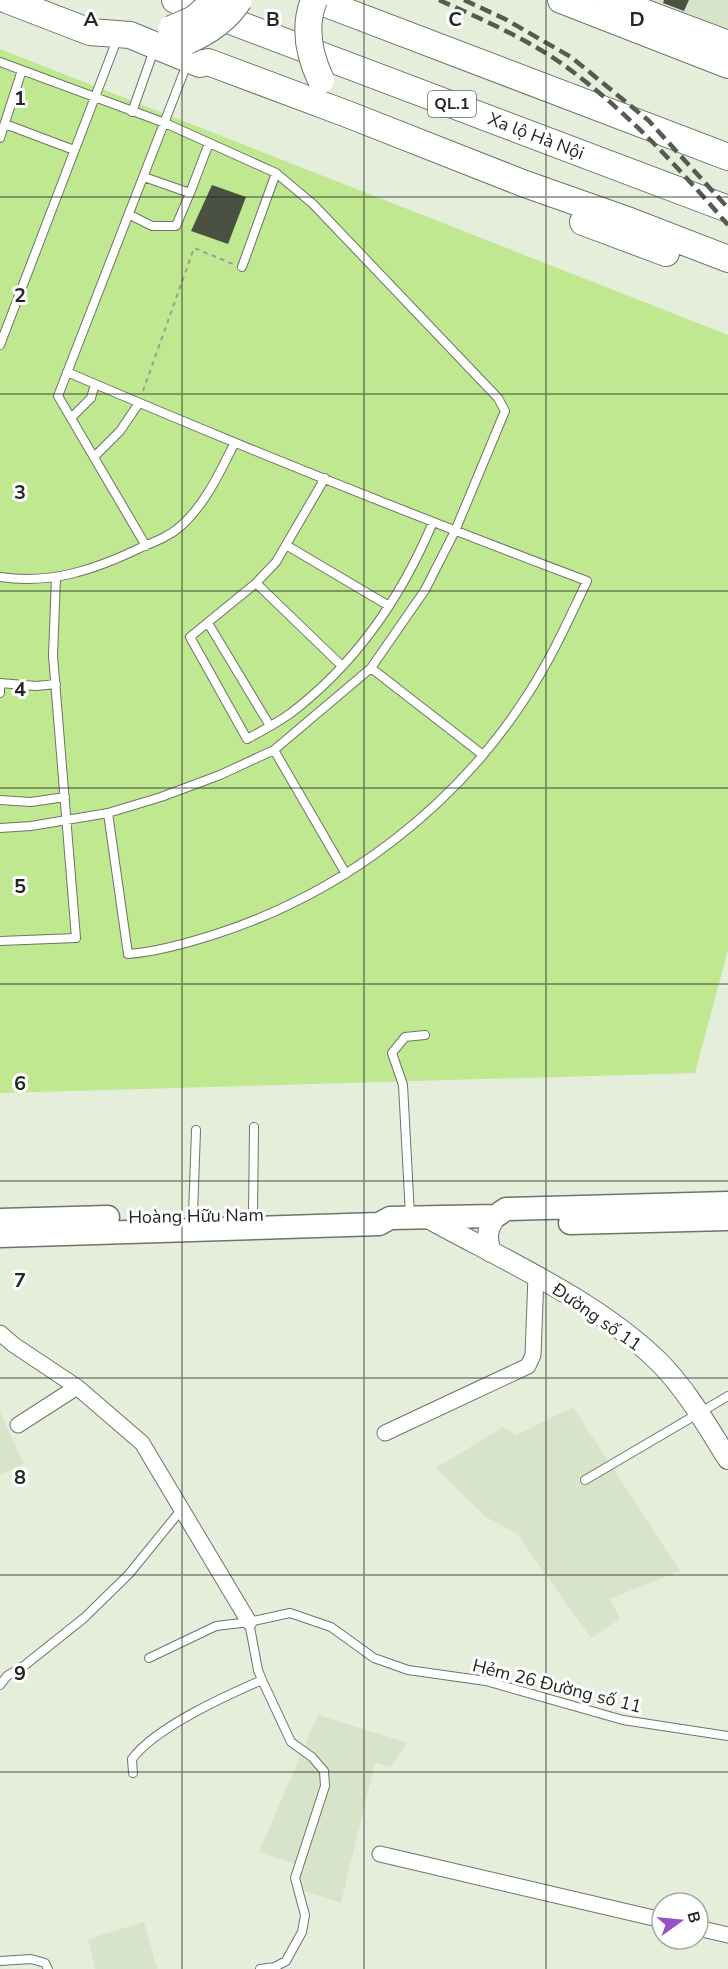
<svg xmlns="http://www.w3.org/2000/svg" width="728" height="1969" viewBox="0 0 728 1969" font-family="'Nunito Sans',sans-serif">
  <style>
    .built { fill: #d7e4ca }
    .green { fill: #bfe891 }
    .building { fill: #4a5142 }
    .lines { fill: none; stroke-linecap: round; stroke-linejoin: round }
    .service-casing { stroke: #6d7565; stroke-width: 10 }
    .minor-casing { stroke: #6d7565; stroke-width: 17 }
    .tertiary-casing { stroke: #6d7565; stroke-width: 22 }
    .secondary-casing { stroke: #6d7565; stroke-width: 25 }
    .trunk-casing { stroke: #6d7565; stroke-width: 28 }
    .path { stroke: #989f91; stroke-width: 2; stroke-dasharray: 4.5 4.5; stroke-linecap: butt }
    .service { stroke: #fff; stroke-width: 8 }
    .minor { stroke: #fff; stroke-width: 15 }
    .tertiary { stroke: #fff; stroke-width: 20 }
    .secondary { stroke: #fff; stroke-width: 22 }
    .trunk { stroke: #fff; stroke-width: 26 }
    .rail { stroke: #555b51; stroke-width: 4.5; stroke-dasharray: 12 6; stroke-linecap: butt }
    .trunk-bridge-casing { stroke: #6d7565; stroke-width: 28; stroke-linecap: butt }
    .trunk-bridge { stroke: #fff; stroke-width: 26 }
    .grid { fill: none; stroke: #242821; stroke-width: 1.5; stroke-opacity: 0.55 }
    .labels { text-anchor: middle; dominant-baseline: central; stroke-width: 6; stroke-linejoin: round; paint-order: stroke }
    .shield { fill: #fff; stroke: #666864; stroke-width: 1.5 }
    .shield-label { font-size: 16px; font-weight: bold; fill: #242821 }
    .street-label { font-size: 18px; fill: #242821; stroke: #fff }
    .grid-label { font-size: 20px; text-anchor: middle; font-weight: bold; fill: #242821; stroke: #fff; stroke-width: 6; stroke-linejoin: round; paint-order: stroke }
  </style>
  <rect width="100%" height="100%" fill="#e5eedb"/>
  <path class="built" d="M 631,0 L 728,0 L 728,38 Z
    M 573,1407 L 680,1571 L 610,1599 L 620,1619 L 591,1638 L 517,1534 L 486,1517 L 436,1468 L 503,1427 L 516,1435 Z
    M 0,1412 L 24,1464 L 0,1475 Z
    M 318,1715 L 408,1743 L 390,1767 L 375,1763 L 341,1903 L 298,1889 L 298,1865 L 259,1852 Z
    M 144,1922 L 157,1969 L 95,1969 L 88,1939 Z"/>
  <path class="green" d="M 0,49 L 728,335 L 728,950 L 695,1073 L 0,1093 Z"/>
  <path class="building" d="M 664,0 L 689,0 L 684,11 L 663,3 Z
    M 212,185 L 246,197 L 228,244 L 191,231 Z"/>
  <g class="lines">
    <defs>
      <path id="service" d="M 0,62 L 165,123 L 276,173 L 313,204 L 498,398 L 505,411 L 455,531 L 425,590 L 371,668 L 274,750 L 220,775 L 161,797 L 108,813 L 31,826 L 0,828
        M 132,112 L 154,50
        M 5,124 L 74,150
        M 0,138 L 22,70
        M 144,177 L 190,193
        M 130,215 L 152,226 L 176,226 L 190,193 L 209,143
        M 242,267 L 276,173
        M 0,345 L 118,37
        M 67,372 C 239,446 412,515 587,581 C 569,619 551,659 528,694 C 456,807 343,893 216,934 C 188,943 157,952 128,954 L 108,813
        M 71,418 L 91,398 L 95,384
        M 94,457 L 120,431 L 139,403
        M 325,478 L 276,562 L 256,583 L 190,637 L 247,739 C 262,731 277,723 291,713 C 355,664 402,596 433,522
        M 286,545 L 389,606
        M 146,546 L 58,396 L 187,64
        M 0,577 C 51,585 97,569 142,547 C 157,541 170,536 182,525 C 206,503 220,472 234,444
        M 256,583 L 342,666
        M 208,623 L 270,726
        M 371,668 L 483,755
        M 0,683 L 36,686 L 56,684
        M 0,693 L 0,683
        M 274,750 L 346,874
        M 0,800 L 31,802 L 65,797
        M 0,941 L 76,938 L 53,656 L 56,577
        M 193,1215 L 196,1130
        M 253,1215 L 254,1127
        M 410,1215 L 403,1085 L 392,1053 L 405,1037 L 425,1035
        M 585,1480 L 728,1396
        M 249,1622 L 258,1670 L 262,1680 L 291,1742 L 312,1757 L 324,1771 L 325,1786 L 295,1878 L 305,1915 L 302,1932 L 286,1961 L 275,1967 L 260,1969
        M 149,1658 L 216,1626 L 249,1622 L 290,1613 L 331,1627 L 374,1658 L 408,1670 L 486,1681 L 623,1720 L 728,1736
        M 0,1685 L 7,1676 L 25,1665 L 84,1618 L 129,1574 L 181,1510
        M 133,1773 L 132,1759 C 156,1727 225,1696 262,1680
        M 0,1961 L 31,1959 L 45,1963 L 48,1969"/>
      <path id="minor" d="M 0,1333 L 14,1345 L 77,1387 L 142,1443 L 249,1622
        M 18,1425 L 77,1387
        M 385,1433 L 528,1366 L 533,1355 L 536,1276
        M 380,1854 L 662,1920
        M 698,1928 L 728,1935"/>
      <path id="tertiary" d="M 428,1218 C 504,1260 597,1301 659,1362 C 687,1390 707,1426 728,1459
        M 491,1252 C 486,1237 487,1229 496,1216"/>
      <path id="secondary" d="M 0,1220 L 108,1217
        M 570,1223 L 728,1219
        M 0,1236 L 379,1224 L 390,1218 L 496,1216 L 506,1209 L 728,1203"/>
      <path id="trunk" d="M 7,0 L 90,32 L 130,35 L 200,64 L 208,62 L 347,114 L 525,184 L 630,221 L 728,259
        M 175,0 L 728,209
        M 316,0 L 728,157
        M 561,0 L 728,65
        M 611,0 L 728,44
        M 583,222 L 666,253"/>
    </defs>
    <use href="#service" class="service-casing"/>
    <use href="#minor" class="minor-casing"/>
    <use href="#tertiary" class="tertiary-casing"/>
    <use href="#secondary" class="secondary-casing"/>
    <use href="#trunk" class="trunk-casing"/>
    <path class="path" d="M 143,391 L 194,248 L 233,264"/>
    <use href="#service" class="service"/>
    <use href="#minor" class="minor"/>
    <use href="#tertiary" class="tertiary"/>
    <use href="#secondary" class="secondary"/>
    <use href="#trunk" class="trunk"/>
    <path class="rail" d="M 439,0 C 481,19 528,39 565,66 C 627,111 678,167 728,225
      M 464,0 L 505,19 L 571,57 L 648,120 L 728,208"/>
    <defs>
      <path id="trunk-bridge" d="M 314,0 C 303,28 309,55 321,80
        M 171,29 L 194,19 L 216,0
        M 187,41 C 208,32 226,20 239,0"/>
    </defs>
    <use href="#trunk-bridge" class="trunk-bridge-casing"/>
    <use href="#trunk-bridge" class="trunk-bridge"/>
  </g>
  <path class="grid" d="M 182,0 L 182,1969M 364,0 L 364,1969M 546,0 L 546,1969M 0,197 L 728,197M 0,394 L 728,394M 0,591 L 728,591M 0,788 L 728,788M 0,984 L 728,984M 0,1181 L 728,1181M 0,1378 L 728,1378M 0,1575 L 728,1575M 0,1772 L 728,1772"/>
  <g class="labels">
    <rect class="shield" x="428" y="91" width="48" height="26" rx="4.5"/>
    <g class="shield-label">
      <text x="452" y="104">QL.1</text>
    </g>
    <g class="street-label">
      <text transform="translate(536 136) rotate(21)">Xa lộ Hà Nội</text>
      <text transform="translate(196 1216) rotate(-1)">Hoàng Hữu Nam</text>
      <text transform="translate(597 1317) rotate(35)">Đường số 11</text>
      <text transform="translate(557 1686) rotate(14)">Hẻm 26 Đường số 11</text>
    </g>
  </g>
  <g class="grid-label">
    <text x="91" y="26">A</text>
    <text x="273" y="26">B</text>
    <text x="455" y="26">C</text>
    <text x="637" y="26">D</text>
    <text x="20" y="105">1</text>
    <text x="20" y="302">2</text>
    <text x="20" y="499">3</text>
    <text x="20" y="696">4</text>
    <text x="20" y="893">5</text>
    <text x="20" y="1090">6</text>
    <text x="20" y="1287">7</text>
    <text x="20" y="1484">8</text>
    <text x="20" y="1680">9</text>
  </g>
  <g transform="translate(680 1921) rotate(75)"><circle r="28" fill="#ffffff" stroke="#a7a9a6" stroke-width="1.5"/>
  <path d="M0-4.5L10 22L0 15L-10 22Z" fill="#9752c6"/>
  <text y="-9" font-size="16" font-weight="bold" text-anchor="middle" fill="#242821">B</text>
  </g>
</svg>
